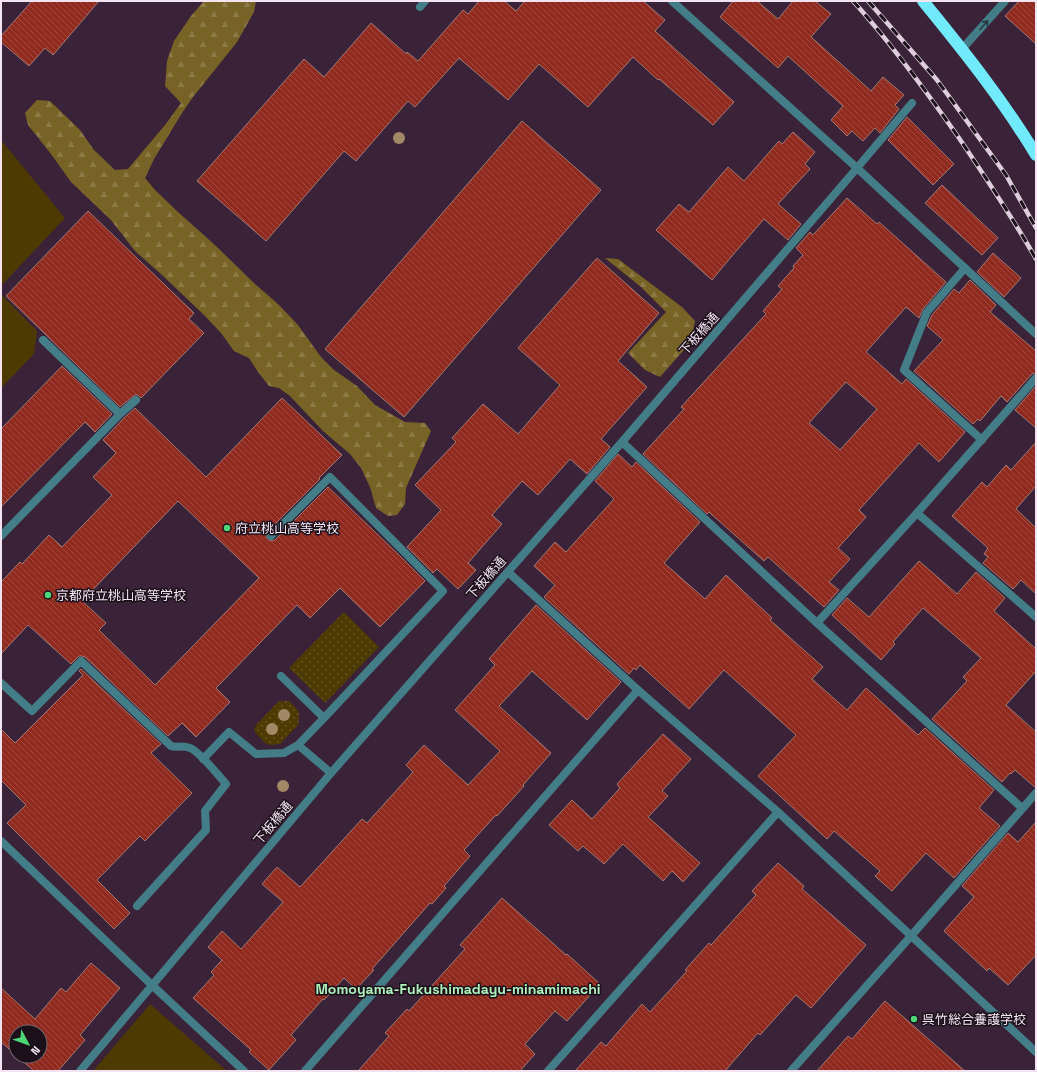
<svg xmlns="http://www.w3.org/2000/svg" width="1037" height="1072" viewBox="0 0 1037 1072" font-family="'Space Grotesk','Noto Sans JP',sans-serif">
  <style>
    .grass { fill: url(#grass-dots) }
    .forest { fill: url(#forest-firs) }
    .park { fill: #4c3a00 }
    .building { fill: url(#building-back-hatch); stroke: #a27972; fill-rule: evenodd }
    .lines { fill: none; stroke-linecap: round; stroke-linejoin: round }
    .lane { stroke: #437d87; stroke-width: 8 }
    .street { stroke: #437d87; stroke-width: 8 }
    .highway { stroke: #71eafe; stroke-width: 12 }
    .rail-casing { stroke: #decddc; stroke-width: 4.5 }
    .rail { stroke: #1b101a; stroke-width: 3; stroke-dasharray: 9; stroke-linecap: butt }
    .tree { fill: #a38868 }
    .oneway { stroke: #293640 }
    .poi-dot { fill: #4dd676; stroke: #1b101a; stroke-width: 1.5 }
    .labels { text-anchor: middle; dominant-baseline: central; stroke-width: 3; stroke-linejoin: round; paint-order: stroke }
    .street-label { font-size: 13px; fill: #f4e4f2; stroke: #1b101a }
    .poi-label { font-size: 13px; fill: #f4e4f2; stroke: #1b101a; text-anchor: start }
    .neighbourhood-label { font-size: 14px; font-weight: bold; fill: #aef1bb; stroke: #1b101a }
  </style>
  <defs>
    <pattern id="grass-dots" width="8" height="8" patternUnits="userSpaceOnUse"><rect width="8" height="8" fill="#4c3a00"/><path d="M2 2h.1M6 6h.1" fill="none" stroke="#665626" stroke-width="1.8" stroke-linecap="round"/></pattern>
    <pattern id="forest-firs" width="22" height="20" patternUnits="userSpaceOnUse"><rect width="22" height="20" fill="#786326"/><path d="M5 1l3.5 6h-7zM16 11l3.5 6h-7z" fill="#8c7946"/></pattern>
    <pattern id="building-back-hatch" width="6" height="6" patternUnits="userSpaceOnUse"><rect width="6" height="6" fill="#902a1f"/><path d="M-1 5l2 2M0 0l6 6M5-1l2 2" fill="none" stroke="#a04940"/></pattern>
  </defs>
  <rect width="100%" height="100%" fill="#3a2238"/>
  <path class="grass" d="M 344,612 L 379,647 L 325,703 L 289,668 Z
    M 279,701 L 289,701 C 298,709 301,713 298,725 L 280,744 L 270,745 L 265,743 L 254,731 L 256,725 Z"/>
  <path class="forest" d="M 204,1 L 256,1 L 254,12 L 237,42 L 193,97 L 182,113 L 154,159 L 145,178 L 155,190 L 178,212 L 216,246 L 255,284 L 278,304 L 298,325 L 321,357 L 334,370 L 357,386 L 375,405 L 405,422 L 425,423 L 431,431 L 406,488 L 405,504 L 397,515 L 388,516 L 376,508 L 370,487 L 361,468 L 350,454 L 323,431 L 290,396 L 279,388 L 269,386 L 258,372 L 249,358 L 234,351 L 221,333 L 204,315 L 162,275 L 135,251 L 111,220 L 71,182 L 51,154 L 28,125 L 25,113 L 37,100 L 50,101 L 80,130 L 94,150 L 115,170 L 128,169 L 165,125 L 181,103 L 165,86 L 167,61 L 174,41 L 191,16 Z
    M 605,258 L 618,259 L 682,307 L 695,321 L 691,342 L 660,377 L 645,370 L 628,353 L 666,312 L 641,287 Z"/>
  <path class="park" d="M 1,140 L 65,218 L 1,286 Z
    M 1,294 L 37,331 L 34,354 L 1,388 Z
    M 150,1004 L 227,1071 L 93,1071 Z"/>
  <path class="building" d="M 32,1 L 99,1 L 53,55 L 45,48 L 29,66 L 1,42 L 1,36 Z
    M 479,1 L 504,1 L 516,11 L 525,1 L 643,1 L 665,20 L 655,31 L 734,102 L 713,125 L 659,79 L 658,80 L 633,57 L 588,107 L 539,64 L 508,100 L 459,58 L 415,107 L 408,101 L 356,161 L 344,151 L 266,241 L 197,181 L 304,59 L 324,77 L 371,23 L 406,54 L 407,52 L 418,61 L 463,10 L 468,14 Z
    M 733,1 L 757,1 L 778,19 L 793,1 L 815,1 L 831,14 L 811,37 L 871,91 L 883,77 L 904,95 L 895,105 L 899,109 L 880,133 L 875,128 L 863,141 L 852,131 L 847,136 L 831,120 L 843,106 L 788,56 L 778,68 L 720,17 Z
    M 1019,1 L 1036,1 L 1036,44 L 1005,16 Z
    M 907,117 L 954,164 L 933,185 L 888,140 Z
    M 522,121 L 601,190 L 404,417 L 325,349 Z
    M 793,132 L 815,152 L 805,164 L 810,169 L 778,204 L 801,224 L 788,240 L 764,219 L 731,257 L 712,280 L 656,230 L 679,204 L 689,212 L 728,167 L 744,181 L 779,141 L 782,144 Z
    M 942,185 L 998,238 L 982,255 L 925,203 Z
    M 847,198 L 877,224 L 879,222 L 946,282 L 923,309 L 919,318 L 906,307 L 866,352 L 902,384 L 906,379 L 965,432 L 939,462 L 919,443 L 859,510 L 866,517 L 838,548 L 850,559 L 829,582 L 839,590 L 824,607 L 768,557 L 764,561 L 709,512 L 707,514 L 643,454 L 684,409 L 681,407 L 766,314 L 763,311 L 782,289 L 778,286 L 794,268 L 793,266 L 803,255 L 796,248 L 810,232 L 813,235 ZM 846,382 L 877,409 L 840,450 L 809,423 Z
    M 88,211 L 194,313 L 189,319 L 204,333 L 141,398 L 138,395 L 135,395 L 120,407 L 6,296 Z
    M 993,253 L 1021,278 L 1004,297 L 977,272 Z
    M 597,258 L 659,313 L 618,361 L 647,387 L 601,439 L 610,447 L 587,474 L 570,459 L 538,495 L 522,481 L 492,515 L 502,524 L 468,563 L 476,570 L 458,589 L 437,569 L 433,573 L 407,547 L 441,510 L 415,485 L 456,442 L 452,438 L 483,404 L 518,434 L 560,385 L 518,348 Z
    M 970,280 L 996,305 L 990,312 L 1036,351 L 1036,373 L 1032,374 L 1007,402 L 1001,396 L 980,421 L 978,419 L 973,424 L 914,371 L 943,340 L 927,326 L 932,315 L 954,289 L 959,293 Z
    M 62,366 L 112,414 L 95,432 L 85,422 L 1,507 L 1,429 Z
    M 1036,386 L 1036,428 L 1015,410 Z
    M 282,398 L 342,455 L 319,478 L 320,479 L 267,532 L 266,535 L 266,538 L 270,541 L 275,540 L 328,487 L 399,555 L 425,581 L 380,627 L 340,588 L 310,618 L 297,605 L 216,688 L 230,702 L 196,737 L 182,723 L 168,736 L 85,657 L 82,656 L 79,656 L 71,664 L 28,625 L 1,654 L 1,582 L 20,562 L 22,564 L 49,535 L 62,547 L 112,495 L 93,477 L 116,453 L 103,440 L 124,418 L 135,408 L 206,477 ZM 178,501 L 259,578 L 155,685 L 99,630 L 106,623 L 82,601 Z
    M 1036,442 L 1036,486 L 1016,509 L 1036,528 L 1036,594 L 1021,580 L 1013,589 L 983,563 L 988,557 L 984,554 L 988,548 L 952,516 L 982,482 L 987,487 L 1006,465 L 1011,470 Z
    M 618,454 L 632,467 L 636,462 L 700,522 L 664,563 L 705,599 L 726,575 L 772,618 L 770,620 L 823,667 L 812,679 L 847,710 L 866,688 L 918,735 L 925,728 L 994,790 L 979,808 L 1000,826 L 954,878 L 926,853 L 892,891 L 875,876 L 880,871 L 834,831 L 827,839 L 758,776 L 796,735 L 724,670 L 689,709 L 640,665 L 636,670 L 634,668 L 629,674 L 544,597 L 555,585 L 534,566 L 555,542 L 566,552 L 614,499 L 595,481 Z
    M 919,561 L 957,594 L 976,572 L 1005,598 L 994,611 L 1036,649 L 1036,671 L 1006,705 L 1036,732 L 1036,788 L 1015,770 L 1011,774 L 1010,773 L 1002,782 L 932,719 L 967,681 L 963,677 L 981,658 L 923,608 L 893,642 L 895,644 L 881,660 L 832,615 L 847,598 L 869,617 Z
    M 536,605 L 621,682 L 587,720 L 532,671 L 499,706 L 551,753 L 523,785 L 524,786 L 497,816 L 496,815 L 464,850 L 470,856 L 444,886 L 446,888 L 432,904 L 430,903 L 372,969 L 374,970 L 356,989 L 344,978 L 324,1000 L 323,999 L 291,1035 L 296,1040 L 269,1070 L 249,1052 L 251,1050 L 193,998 L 214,975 L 211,972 L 222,960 L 208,947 L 222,931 L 241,949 L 283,902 L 262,884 L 277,867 L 300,887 L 362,819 L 367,823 L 413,772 L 406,765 L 424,745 L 468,785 L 500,751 L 455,710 L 495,665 L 489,659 Z
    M 81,669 L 161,744 L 151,753 L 192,793 L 145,841 L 140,836 L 97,880 L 130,913 L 114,929 L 7,823 L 26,805 L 1,780 L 1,729 L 15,743 L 83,675 L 79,671 Z
    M 663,734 L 691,759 L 662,791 L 668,796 L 648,817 L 700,863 L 683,882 L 672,871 L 663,881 L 623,844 L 604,864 L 583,846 L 578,851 L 549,825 L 572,800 L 592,819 L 620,788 L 617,784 Z
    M 1036,822 L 1036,955 L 1008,985 L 989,968 L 987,971 L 944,931 L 974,897 L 962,886 L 1008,833 L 1018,842 Z
    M 778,863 L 804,886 L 802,889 L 866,945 L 811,1008 L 796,995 L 760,1035 L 758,1033 L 725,1071 L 575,1071 L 601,1042 L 606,1046 L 642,1004 L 650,1012 L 687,971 L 685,970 L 709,943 L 711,945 L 756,895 L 752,891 Z
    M 502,898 L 566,955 L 567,954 L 600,984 L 567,1021 L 555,1011 L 525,1044 L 535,1054 L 520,1071 L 358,1071 L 389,1036 L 385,1033 L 407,1009 L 409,1011 L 465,949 L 460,945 Z
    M 91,963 L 120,988 L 80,1035 L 85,1040 L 58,1071 L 34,1071 L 17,1056 L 40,1056 L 40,1032 L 16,1032 L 16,1055 L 1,1042 L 1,988 L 35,1019 L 61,988 L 66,992 Z
    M 885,1001 L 965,1071 L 817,1071 L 848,1036 L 852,1039 Z"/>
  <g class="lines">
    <path class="lane" d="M 420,7 L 425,1
      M 965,268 L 927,312 L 904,370 L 982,440
      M 43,340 L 120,414
      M 1,536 L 120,414 L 136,400
      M 271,536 L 330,477 L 443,591 L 324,718
      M 1,683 L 32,711 L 81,661 L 171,746 C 176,748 183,745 190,748 C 199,751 219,776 226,784 L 205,811 L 206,830 L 137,906
      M 298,745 L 331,773
      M 203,759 L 229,732 L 256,754 L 284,753 L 298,745 L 324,718 L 281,676"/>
    <path class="street" d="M 672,1 L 857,168 L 1036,334
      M 962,49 L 1005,1
      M 622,442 L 817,623 L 1022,808
      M 917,513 L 1036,617
      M 508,572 L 638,690 L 778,812 L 1036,1052
      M 817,623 L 917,513 L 1036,378
      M 1,841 L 153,986 L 244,1071
      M 80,1071 L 331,773 L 622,442 L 857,168 L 912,103
      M 305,1071 L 638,690
      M 548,1071 L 778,812
      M 791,1071 L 911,936 L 1036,793"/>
    <path class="highway" d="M 923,1 C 963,50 1003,100 1036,155"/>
    <defs>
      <path id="rail" d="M 853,1 C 892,44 926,91 959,138 C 986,178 1013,218 1036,259
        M 868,1 L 937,80 L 1006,175 L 1036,228"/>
    </defs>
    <use href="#rail" class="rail-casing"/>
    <use href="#rail" class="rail"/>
  </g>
  <g class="tree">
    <circle cx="399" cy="138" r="6"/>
    <circle cx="284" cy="715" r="6"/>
    <circle cx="272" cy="729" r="6"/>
    <circle cx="283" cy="786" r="6"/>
  </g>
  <defs><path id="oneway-shaft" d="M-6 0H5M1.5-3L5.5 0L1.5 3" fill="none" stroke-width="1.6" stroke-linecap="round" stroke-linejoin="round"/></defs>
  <use class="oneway" href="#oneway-shaft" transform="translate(984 25) rotate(-48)"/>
  <g class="poi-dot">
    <circle cx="227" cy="528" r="4"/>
    <circle cx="48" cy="595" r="4"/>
    <circle cx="914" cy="1019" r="4"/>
  </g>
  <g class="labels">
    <g class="street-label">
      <text transform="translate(699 334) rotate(-49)">下板橋通</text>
      <text transform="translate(486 578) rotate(-49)">下板橋通</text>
      <text transform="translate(273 823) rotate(-50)">下板橋通</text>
    </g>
    <g class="poi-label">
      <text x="235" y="528">府立桃山高等学校</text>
      <text x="56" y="595">京都府立桃山高等学校</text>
      <text x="922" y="1019">呉竹総合養護学校</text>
    </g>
    <g class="neighbourhood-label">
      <text x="458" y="989">Momoyama-Fukushimadayu-minamimachi</text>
    </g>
  </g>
  <rect width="1037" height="1072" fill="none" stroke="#f4e4f2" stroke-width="4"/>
  <g transform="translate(28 1044) rotate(131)"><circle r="19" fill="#1b101a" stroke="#726570"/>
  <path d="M0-3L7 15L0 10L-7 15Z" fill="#4dd676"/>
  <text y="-6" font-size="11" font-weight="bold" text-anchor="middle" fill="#f4e4f2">N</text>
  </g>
</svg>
